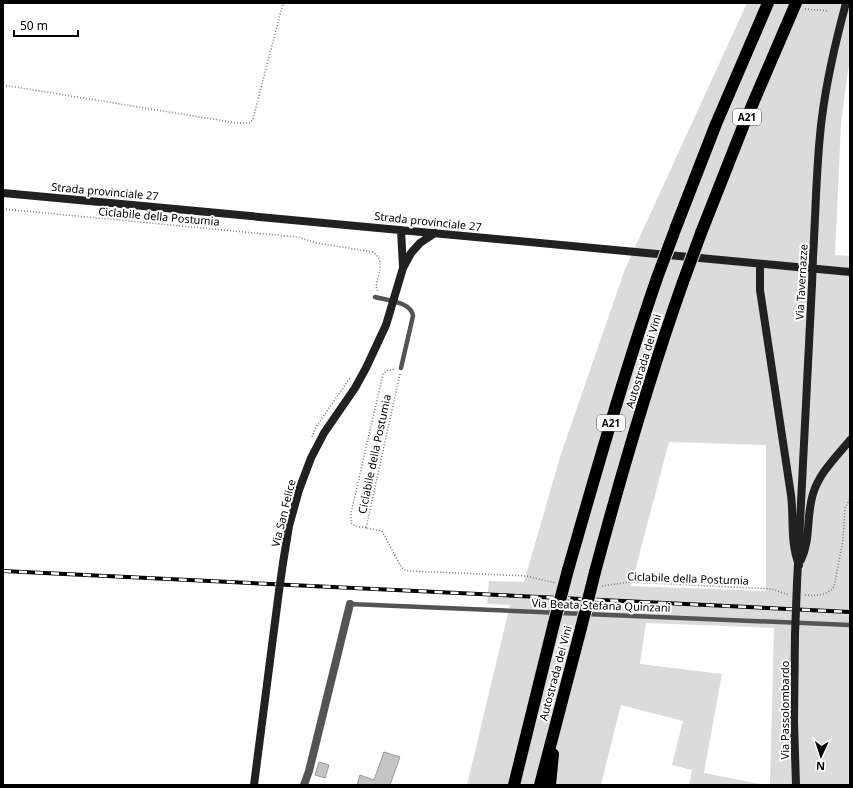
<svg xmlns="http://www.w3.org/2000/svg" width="853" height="788" viewBox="0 0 853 788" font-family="'Noto Sans',sans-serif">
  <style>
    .green { fill: #dbdbdb; fill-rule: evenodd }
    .building { fill: #c4c4c4; stroke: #989898 }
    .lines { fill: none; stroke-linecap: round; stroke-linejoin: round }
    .highway-casing { stroke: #dbdbdb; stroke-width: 14 }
    .path { stroke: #767676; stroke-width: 1.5; stroke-dasharray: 1 2; stroke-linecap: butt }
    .lane { stroke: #545454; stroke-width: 4.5 }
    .street { stroke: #545454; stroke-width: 8 }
    .secondary { stroke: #212121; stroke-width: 8 }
    .highway { stroke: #000; stroke-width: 12 }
    .rail-casing { stroke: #000; stroke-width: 4 }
    .rail { stroke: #fff; stroke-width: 2.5; stroke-dasharray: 8; stroke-linecap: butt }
    .highway-bridge-casing { stroke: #dbdbdb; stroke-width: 14; stroke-linecap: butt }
    .secondary-bridge { stroke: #212121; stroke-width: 8 }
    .highway-bridge { stroke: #000; stroke-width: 12 }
    .labels { text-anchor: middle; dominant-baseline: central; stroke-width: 4; stroke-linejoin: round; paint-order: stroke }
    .shield { fill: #fff; stroke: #4c4c4c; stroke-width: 1 }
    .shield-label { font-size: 10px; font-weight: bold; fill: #000 }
    .street-label { font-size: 11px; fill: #000; stroke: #fff }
  </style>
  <rect width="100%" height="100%" fill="#fff"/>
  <path class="green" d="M 747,3 L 850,3 L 850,56 L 841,123 L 835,255 L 850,256 L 850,785 L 770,785 L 774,628 L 646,623 L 640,664 L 722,674 L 704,773 L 765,785 L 689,785 L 692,770 L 672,765 L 683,721 L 621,705 L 601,785 L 467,785 L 510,605 L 487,604 L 489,581 L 524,582 L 560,457 L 625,269 ZM 669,442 L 766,445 L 766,591 L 631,586 Z"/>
  <path class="building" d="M 384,752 L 400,757 L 390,785 L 357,785 L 360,775 L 374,780 Z
    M 319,762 L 329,765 L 325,778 L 315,775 Z"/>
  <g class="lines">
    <defs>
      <path id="highway" d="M 676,227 L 716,124 L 768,3
        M 701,233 L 744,124 L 796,3
        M 568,570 C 596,472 624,374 657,278
        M 595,572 C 621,475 649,378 683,282
        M 514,785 L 554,623
        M 540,785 L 581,628
        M 550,785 L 553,754"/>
    </defs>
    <use href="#highway" class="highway-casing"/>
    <path class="path" d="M 805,9 L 829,11
      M 3,85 L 237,123 L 250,123 L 253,119 L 283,3
      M 3,209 L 297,237 L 317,243 L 373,252 C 386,261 378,274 376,287 L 378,291
      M 400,374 L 366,528 L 382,531 L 401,567 L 405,570 L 410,571 L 527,576 L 555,583
      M 312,437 L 316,427 L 350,378
      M 366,528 L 355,526 L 351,523 L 351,513 L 383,374 L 388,370 L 395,369
      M 602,586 L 630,582 L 772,589 L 789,595
      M 805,595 C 816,596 826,596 834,587 L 843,540 L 845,508 L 850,499"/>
    <path class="lane" d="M 375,297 C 386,300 412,302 413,316 L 401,368
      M 350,604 L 850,625"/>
    <path class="street" d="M 304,785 L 309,771 L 350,604"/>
    <path class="secondary" d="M 3,193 L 850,272
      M 401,230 L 403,267
      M 813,257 C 816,210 816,163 822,117 C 827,78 836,40 846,3
      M 760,264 L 760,290 L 791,495 C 794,519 790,542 799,565
      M 801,560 C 811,539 806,516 813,494 C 819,473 837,456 850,440
      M 283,563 L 289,526 L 299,490 L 311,458 L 324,433 L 355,388 L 366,368 L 386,325 L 403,268 L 411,253 L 420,243 L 435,233
      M 797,583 L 812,284
      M 795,634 L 794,722 L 796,785
      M 254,785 L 279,591"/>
    <use href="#highway" class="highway"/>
    <defs>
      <path id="rail" d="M 3,571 L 850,612"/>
    </defs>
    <use href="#rail" class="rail-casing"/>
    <use href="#rail" class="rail"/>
    <defs>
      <path id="highway-bridge" d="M 657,278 L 676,227
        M 683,282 L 701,233
        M 554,623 L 568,570
        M 581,628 L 595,572"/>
    </defs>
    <use href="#highway-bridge" class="highway-bridge-casing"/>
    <path class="secondary-bridge" d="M 812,284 L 813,257
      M 279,591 L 283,563
      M 795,634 L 797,583"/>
    <use href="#highway-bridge" class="highway-bridge"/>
  </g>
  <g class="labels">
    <g class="shield">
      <rect x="733" y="109" width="28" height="16" rx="3"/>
      <rect x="597" y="415" width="28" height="16" rx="3"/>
    </g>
    <g class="shield-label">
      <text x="747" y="117">A21</text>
      <text x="611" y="423">A21</text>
    </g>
    <g class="street-label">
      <text transform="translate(105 191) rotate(5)">Strada provinciale 27</text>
      <text transform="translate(159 216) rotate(5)">Ciclabile della Postumia</text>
      <text transform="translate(428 221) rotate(6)">Strada provinciale 27</text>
      <text transform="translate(801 282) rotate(-87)">Via Tavernazze</text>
      <text transform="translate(643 361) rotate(-73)">Autostrada dei Vini</text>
      <text transform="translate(374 454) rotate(-78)">Ciclabile della Postumia</text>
      <text transform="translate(283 513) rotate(-76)">Via San Felice</text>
      <text transform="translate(688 578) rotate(2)">Ciclabile della Postumia</text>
      <text transform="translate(601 605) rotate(2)">Via Beata Stefana Quinzani</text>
      <text transform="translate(555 673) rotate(-75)">Autostrada dei Vini</text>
      <text transform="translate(784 710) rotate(-90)">Via Passolombardo</text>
    </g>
  </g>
  <rect width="853" height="788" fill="none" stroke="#000000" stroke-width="8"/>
  <g transform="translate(821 756) rotate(183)" stroke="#ffffff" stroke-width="3" paint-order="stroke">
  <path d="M0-3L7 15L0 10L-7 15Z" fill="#000000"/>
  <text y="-6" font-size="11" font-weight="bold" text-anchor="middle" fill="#000000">N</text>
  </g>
  <path d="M14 30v6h64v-6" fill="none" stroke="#000000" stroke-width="2"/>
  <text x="20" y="30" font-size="12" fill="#000000" stroke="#ffffff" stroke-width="3" paint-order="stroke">50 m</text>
</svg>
